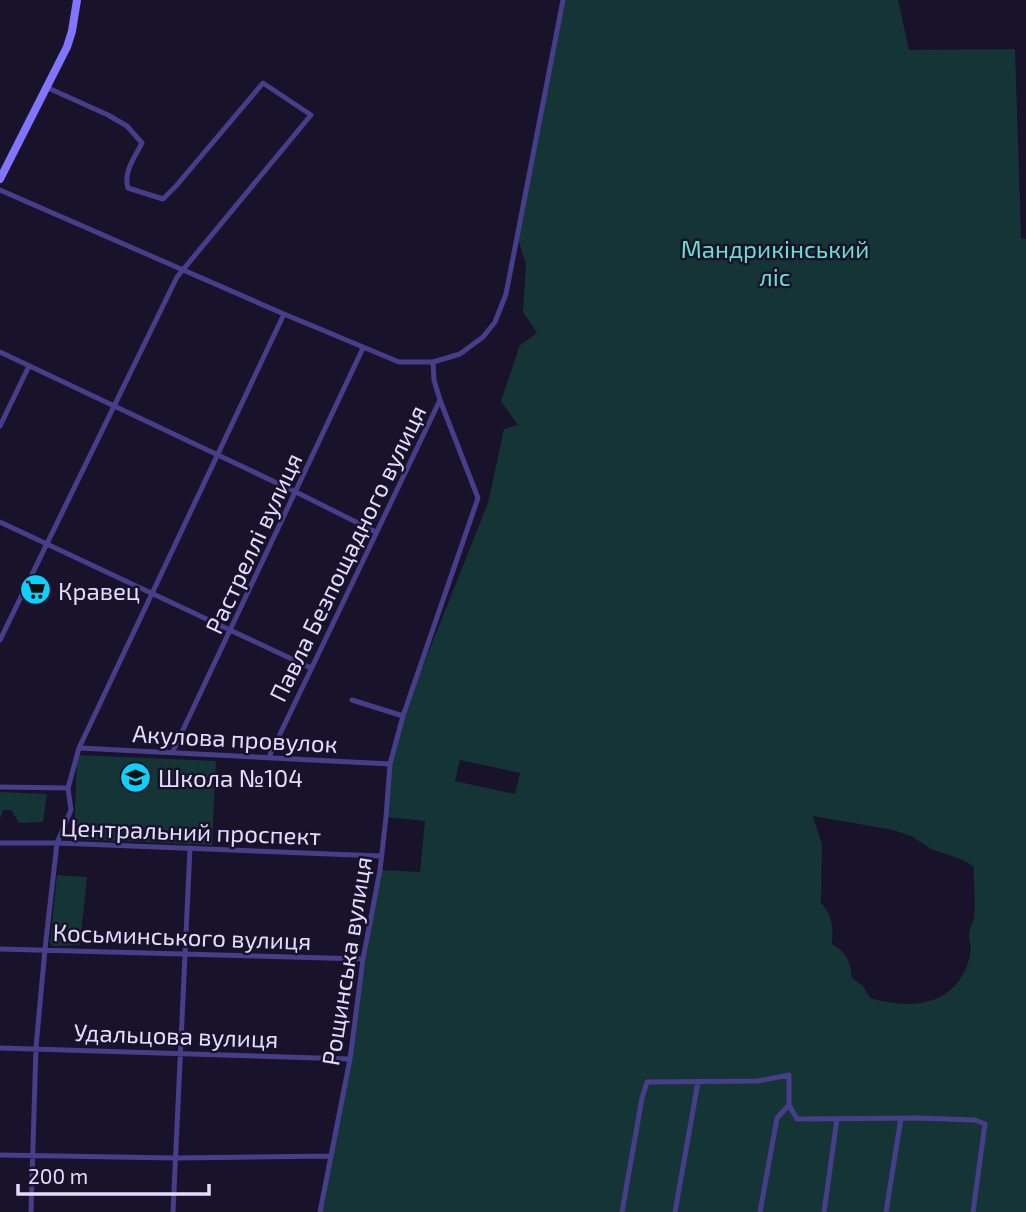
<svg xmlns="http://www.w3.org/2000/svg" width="1026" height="1212" viewBox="0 0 1026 1212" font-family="'Exo 2',sans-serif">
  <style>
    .green { fill: #153435; fill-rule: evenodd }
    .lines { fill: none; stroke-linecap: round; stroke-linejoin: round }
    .street { stroke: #463e89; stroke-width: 5 }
    .secondary { stroke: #8275fd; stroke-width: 8 }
    .labels { text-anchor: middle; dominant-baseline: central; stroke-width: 5; stroke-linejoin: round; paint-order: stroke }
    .park-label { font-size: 24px; fill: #67dfca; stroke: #18122b }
    .street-label { font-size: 24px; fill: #e3dcfe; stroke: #18122b }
    .poi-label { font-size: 24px; fill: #e3dcfe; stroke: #18122b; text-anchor: start }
  </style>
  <rect width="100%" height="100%" fill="#18122b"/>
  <path class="green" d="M 563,0 L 898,0 L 909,50 L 1015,49 L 1021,238 L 1026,239 L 1026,1212 L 320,1212 L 350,1059 L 380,870 L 420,872 L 425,821 L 386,817 L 388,783 L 403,716 L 488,503 L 504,429 L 518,425 L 501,401 L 520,345 L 537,333 L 523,312 L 526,264 L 517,236 ZM 460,760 L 520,773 L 515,794 L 455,781 ZM 813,816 L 893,830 L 911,836 L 931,849 L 963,860 L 974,867 C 973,883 976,901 974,917 C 973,923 968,932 969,938 C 971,946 971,951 969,959 C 956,1007 910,1010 870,998 L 863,986 L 852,978 C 850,960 847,953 832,944 C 833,927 833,916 821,903 L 822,844 Z
    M 77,755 L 216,761 L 212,845 L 74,839 Z
    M 0,792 L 47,794 L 43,822 L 19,823 L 11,810 L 3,810 L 0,819 Z
    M 57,875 L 87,877 L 80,945 L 52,946 L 50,943 Z"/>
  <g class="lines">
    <path class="street" d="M 0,190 L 284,314 L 399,362 L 433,362 L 460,354 L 483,337 L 495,322 L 506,294 L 563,0
      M 0,352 L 296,492 L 376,532
      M 0,426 L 29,366
      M 0,522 L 311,668
      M 0,640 L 177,277 L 311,115 L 263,83 L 176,186 L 163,199 L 128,188 C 123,172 135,157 142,143 L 127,126 L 108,115 L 46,87
      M 352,700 L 403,716
      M 79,748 L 390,764
      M 173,751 L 363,348
      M 269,757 L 440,400 L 434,380 L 433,362
      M 0,787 L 68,788
      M 0,843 L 57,843 L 381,856
      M 0,949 L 363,959
      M 0,1048 L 350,1059
      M 0,1155 L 174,1158 L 330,1156
      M 31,1212 L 36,1047 L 45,949 L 57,843 L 71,810 L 68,788 L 79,748 L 284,314
      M 173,1212 L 190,848
      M 320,1212 L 350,1059 L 363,959 L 380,870 L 386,817 L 390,764 L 403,716 L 478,498 L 440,400
      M 622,1212 L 642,1098 L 647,1082 L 758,1081 L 789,1075 L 789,1105 L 797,1119 L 918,1118 L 975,1120 L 985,1124 L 973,1212
      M 675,1212 L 698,1082
      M 760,1212 L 777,1118 L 789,1105
      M 824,1212 L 837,1119
      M 886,1212 L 901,1118"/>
    <path class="secondary" d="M 0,179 L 67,47 L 72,31 L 77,0"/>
  </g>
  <defs>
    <symbol id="supermarket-disc" viewBox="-11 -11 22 22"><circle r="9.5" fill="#0cd1fb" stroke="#18122b"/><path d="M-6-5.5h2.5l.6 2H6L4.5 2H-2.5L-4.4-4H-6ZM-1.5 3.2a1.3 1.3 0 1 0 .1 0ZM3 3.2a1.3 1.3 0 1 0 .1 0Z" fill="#111"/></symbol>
    <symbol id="school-disc" viewBox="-11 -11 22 22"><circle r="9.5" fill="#0cd1fb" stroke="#18122b"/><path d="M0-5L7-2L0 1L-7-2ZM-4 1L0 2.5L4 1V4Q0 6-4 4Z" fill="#111"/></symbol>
  </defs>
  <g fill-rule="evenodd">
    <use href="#supermarket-disc" x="18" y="572" width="35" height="35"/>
    <use href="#school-disc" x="118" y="760" width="35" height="35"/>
  </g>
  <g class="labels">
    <g class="park-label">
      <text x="775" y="248">Мандрикінський<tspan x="775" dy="28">ліс</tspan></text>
    </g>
    <g class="street-label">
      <text transform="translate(253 543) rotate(-65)">Растреллі вулиця</text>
      <text transform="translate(347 553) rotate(-64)">Павла Безпощадного вулиця</text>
      <text transform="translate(235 738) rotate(3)">Акулова провулок</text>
      <text transform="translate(191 831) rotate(2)">Центральний проспект</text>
      <text transform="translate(182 936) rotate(2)">Косьминського вулиця</text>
      <text transform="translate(346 961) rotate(-81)">Рощинська вулиця</text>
      <text transform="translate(176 1035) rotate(2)">Удальцова вулиця</text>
    </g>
    <g class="poi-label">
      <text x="58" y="590">Кравец</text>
      <text x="158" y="777">Школа №104</text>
    </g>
  </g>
  <path d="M18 1184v10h191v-10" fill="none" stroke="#e3dcfe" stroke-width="3.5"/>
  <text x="28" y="1184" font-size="21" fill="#e3dcfe" stroke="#18122b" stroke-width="5" paint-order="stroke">200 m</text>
</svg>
